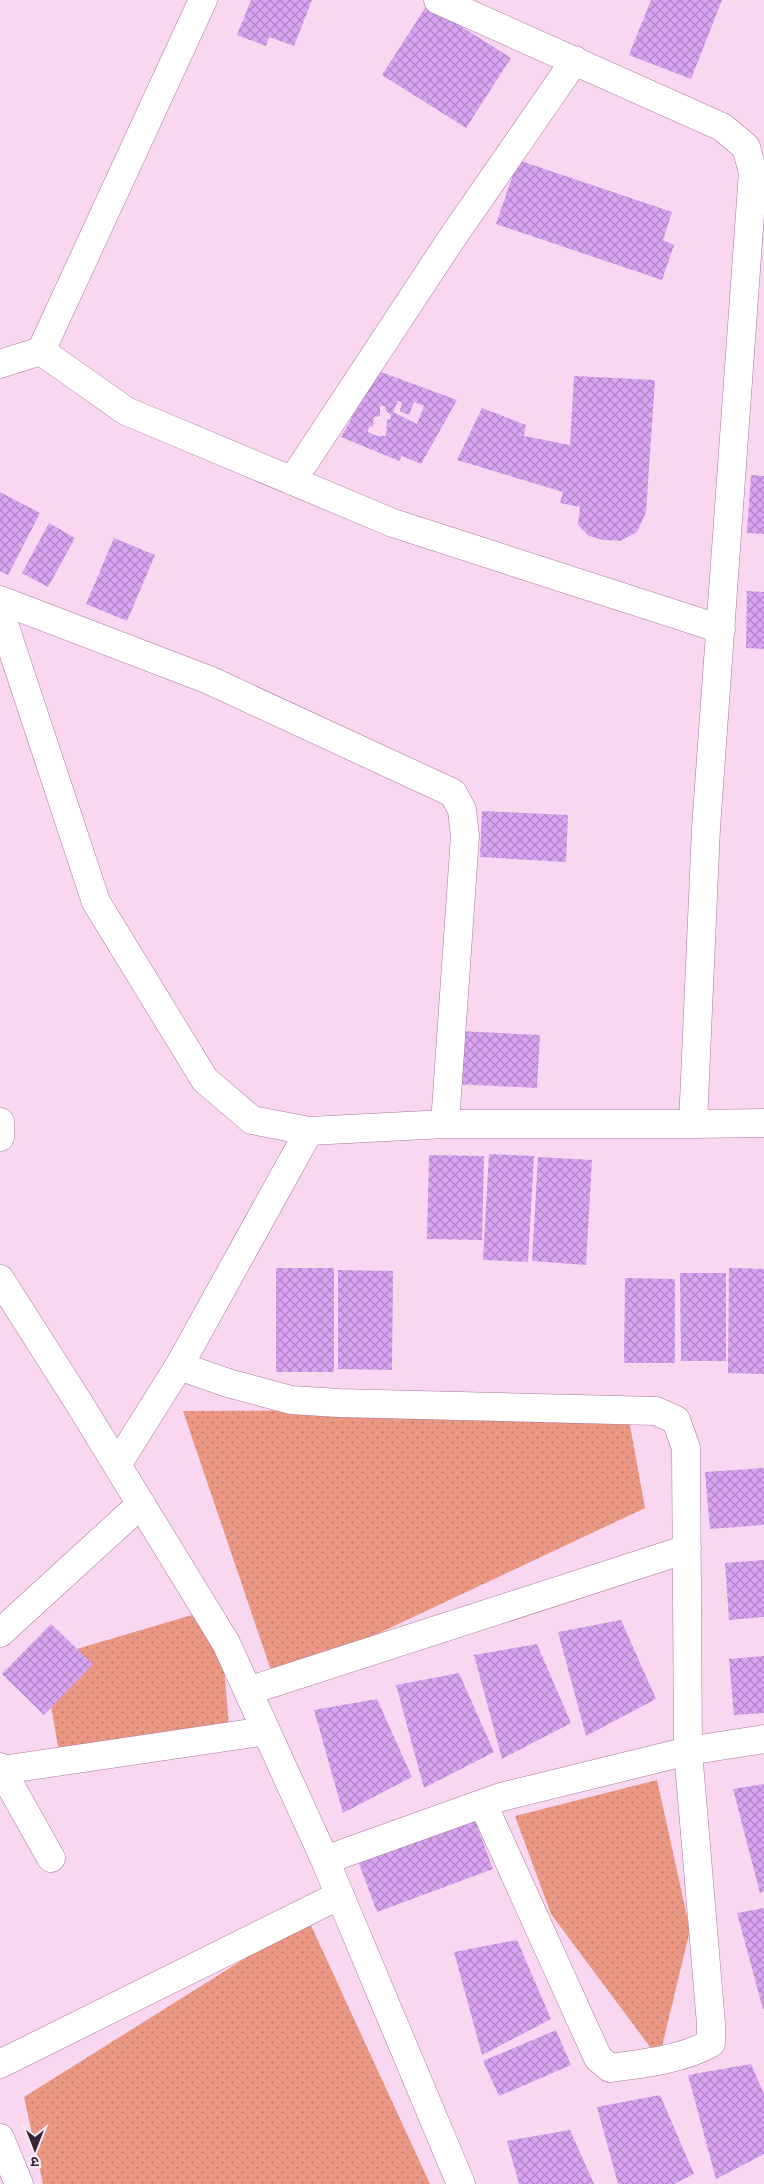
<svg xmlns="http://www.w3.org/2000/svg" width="764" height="2184" viewBox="0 0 764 2184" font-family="'Source Serif 4','Noto Sans Devanagari',serif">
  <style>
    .grass { fill: url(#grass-dots) }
    .building { fill: url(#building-cross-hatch); fill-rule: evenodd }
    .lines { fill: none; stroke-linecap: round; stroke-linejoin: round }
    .minor-casing { stroke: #aa789f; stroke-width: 29 }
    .minor { stroke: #fff; stroke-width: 28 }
  </style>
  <defs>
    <pattern id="grass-dots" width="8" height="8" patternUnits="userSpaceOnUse" patternTransform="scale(1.25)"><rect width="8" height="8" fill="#ea9883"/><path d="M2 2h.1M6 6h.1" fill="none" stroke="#bf7c6c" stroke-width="1.8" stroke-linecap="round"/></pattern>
    <pattern id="building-cross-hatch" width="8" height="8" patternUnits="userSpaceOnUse" patternTransform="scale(1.25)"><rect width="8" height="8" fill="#d9a4f1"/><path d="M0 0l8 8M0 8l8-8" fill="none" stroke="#b185c4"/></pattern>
  </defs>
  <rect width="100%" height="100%" fill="#f9d7f0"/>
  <path class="grass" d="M 627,1409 L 645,1508 L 275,1682 L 183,1411 Z
    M 219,1607 L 229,1727 L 61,1764 L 43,1659 Z
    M 657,1780 L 690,1930 L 659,2059 L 551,1914 L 515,1816 Z
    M 308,1919 L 430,2184 L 43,2184 L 24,2097 Z"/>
  <path class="building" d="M 251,0 L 312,0 L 294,46 L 269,37 L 266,46 L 237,35 Z
    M 651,0 L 722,0 L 691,79 L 629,55 Z
    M 427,5 L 511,58 L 466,128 L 382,75 Z
    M 518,160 L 672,212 L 663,240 L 674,245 L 662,280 L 496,224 Z
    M 378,371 L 457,400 L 421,464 L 402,456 L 399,461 L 341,437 ZM 398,401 L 402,402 L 400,411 L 409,415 L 414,402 L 424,406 L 417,424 L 393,412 ZM 380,406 L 385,406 L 386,411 L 391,415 L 390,420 L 387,419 L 386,436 L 377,436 L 368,432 L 369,426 L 373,427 L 374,417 L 380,416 Z
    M 574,376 L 655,380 L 646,512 L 637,532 L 620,541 L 603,540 L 589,536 L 578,525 L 580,507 L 560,503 L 563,492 L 457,460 L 482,408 L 526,425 L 524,436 L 570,445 Z
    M 751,475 L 764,476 L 764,534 L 747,533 Z
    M 0,492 L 40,513 L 8,575 L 0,571 Z
    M 49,523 L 75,538 L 48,587 L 22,573 Z
    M 114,538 L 155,555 L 127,621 L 86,604 Z
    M 747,591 L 764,592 L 764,649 L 746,648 Z
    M 482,811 L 568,815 L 566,862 L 480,857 Z
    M 458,1031 L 540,1035 L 537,1088 L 455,1084 Z
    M 489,1154 L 534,1156 L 528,1262 L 483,1260 Z
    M 429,1155 L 484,1156 L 482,1240 L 427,1239 Z
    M 538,1157 L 592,1160 L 586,1265 L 532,1261 Z
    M 276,1268 L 334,1268 L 334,1372 L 276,1372 Z
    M 729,1268 L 764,1269 L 764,1374 L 728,1373 Z
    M 338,1270 L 393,1271 L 392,1370 L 338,1369 Z
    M 680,1273 L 726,1273 L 726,1361 L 681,1361 Z
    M 625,1278 L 675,1279 L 675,1363 L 624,1363 Z
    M 764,1468 L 764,1525 L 710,1529 L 705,1472 Z
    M 764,1560 L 764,1617 L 729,1620 L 725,1563 Z
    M 621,1620 L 656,1699 L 586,1736 L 558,1632 Z
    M 51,1624 L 93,1664 L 44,1715 L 2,1674 Z
    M 537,1644 L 571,1723 L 502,1759 L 474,1655 Z
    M 764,1656 L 764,1713 L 734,1715 L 729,1659 Z
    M 459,1673 L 494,1752 L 424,1788 L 396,1685 Z
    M 377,1699 L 412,1777 L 343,1813 L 314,1710 Z
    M 764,1784 L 764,1891 L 760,1893 L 733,1789 Z
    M 474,1818 L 493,1869 L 377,1912 L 358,1861 Z
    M 764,1908 L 764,2009 L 763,2009 L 737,1913 Z
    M 517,1940 L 551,2019 L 482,2055 L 454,1952 Z
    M 556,2030 L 571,2065 L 499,2096 L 483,2061 Z
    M 751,2064 L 764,2094 L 764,2154 L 716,2179 L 688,2075 Z
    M 660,2095 L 694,2174 L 674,2184 L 618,2184 L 597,2107 Z
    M 570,2130 L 594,2184 L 519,2184 L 507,2141 Z"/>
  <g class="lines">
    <defs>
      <path id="minor" d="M 41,351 L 126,411 L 393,523 L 721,629
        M 0,364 L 41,351 L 203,0
        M 292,481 L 450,241 L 575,60
        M 0,600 L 209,680 L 453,793 L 462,810 L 465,836 L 445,1124
        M 0,612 L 96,902 L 205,1080 L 252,1120 L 309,1131 L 445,1124 L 693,1124 L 706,828 L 753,172 L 746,147 L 722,127 L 438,0
        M 0,1122 L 0,1137
        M 693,1124 L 764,1123
        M 0,1279 L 79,1403 L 226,1643 L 325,1860 L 461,2184
        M 179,1366 L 228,1383 L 291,1400 L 339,1403 L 656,1411 L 676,1420 L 686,1448 L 688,1751 L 711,2024 L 711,2043 C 684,2059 642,2064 610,2068 L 598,2058 L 483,1804
        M 117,1465 L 179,1366 L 309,1131
        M 0,1633 L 141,1504
        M 248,1691 L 687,1549
        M 0,1767 L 51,1858
        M 2,1770 L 266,1731
        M 325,1860 L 501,1797 L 688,1751 L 764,1739
        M 0,2064 L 340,1895
        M 0,2138 L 19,2184"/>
    </defs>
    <use href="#minor" class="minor-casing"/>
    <use href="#minor" class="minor"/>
  </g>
  <g transform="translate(35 2149) rotate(180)" stroke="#f8ecf5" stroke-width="4" paint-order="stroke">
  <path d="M0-4L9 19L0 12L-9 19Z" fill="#392434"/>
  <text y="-8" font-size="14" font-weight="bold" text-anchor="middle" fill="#392434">उ</text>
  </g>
</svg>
